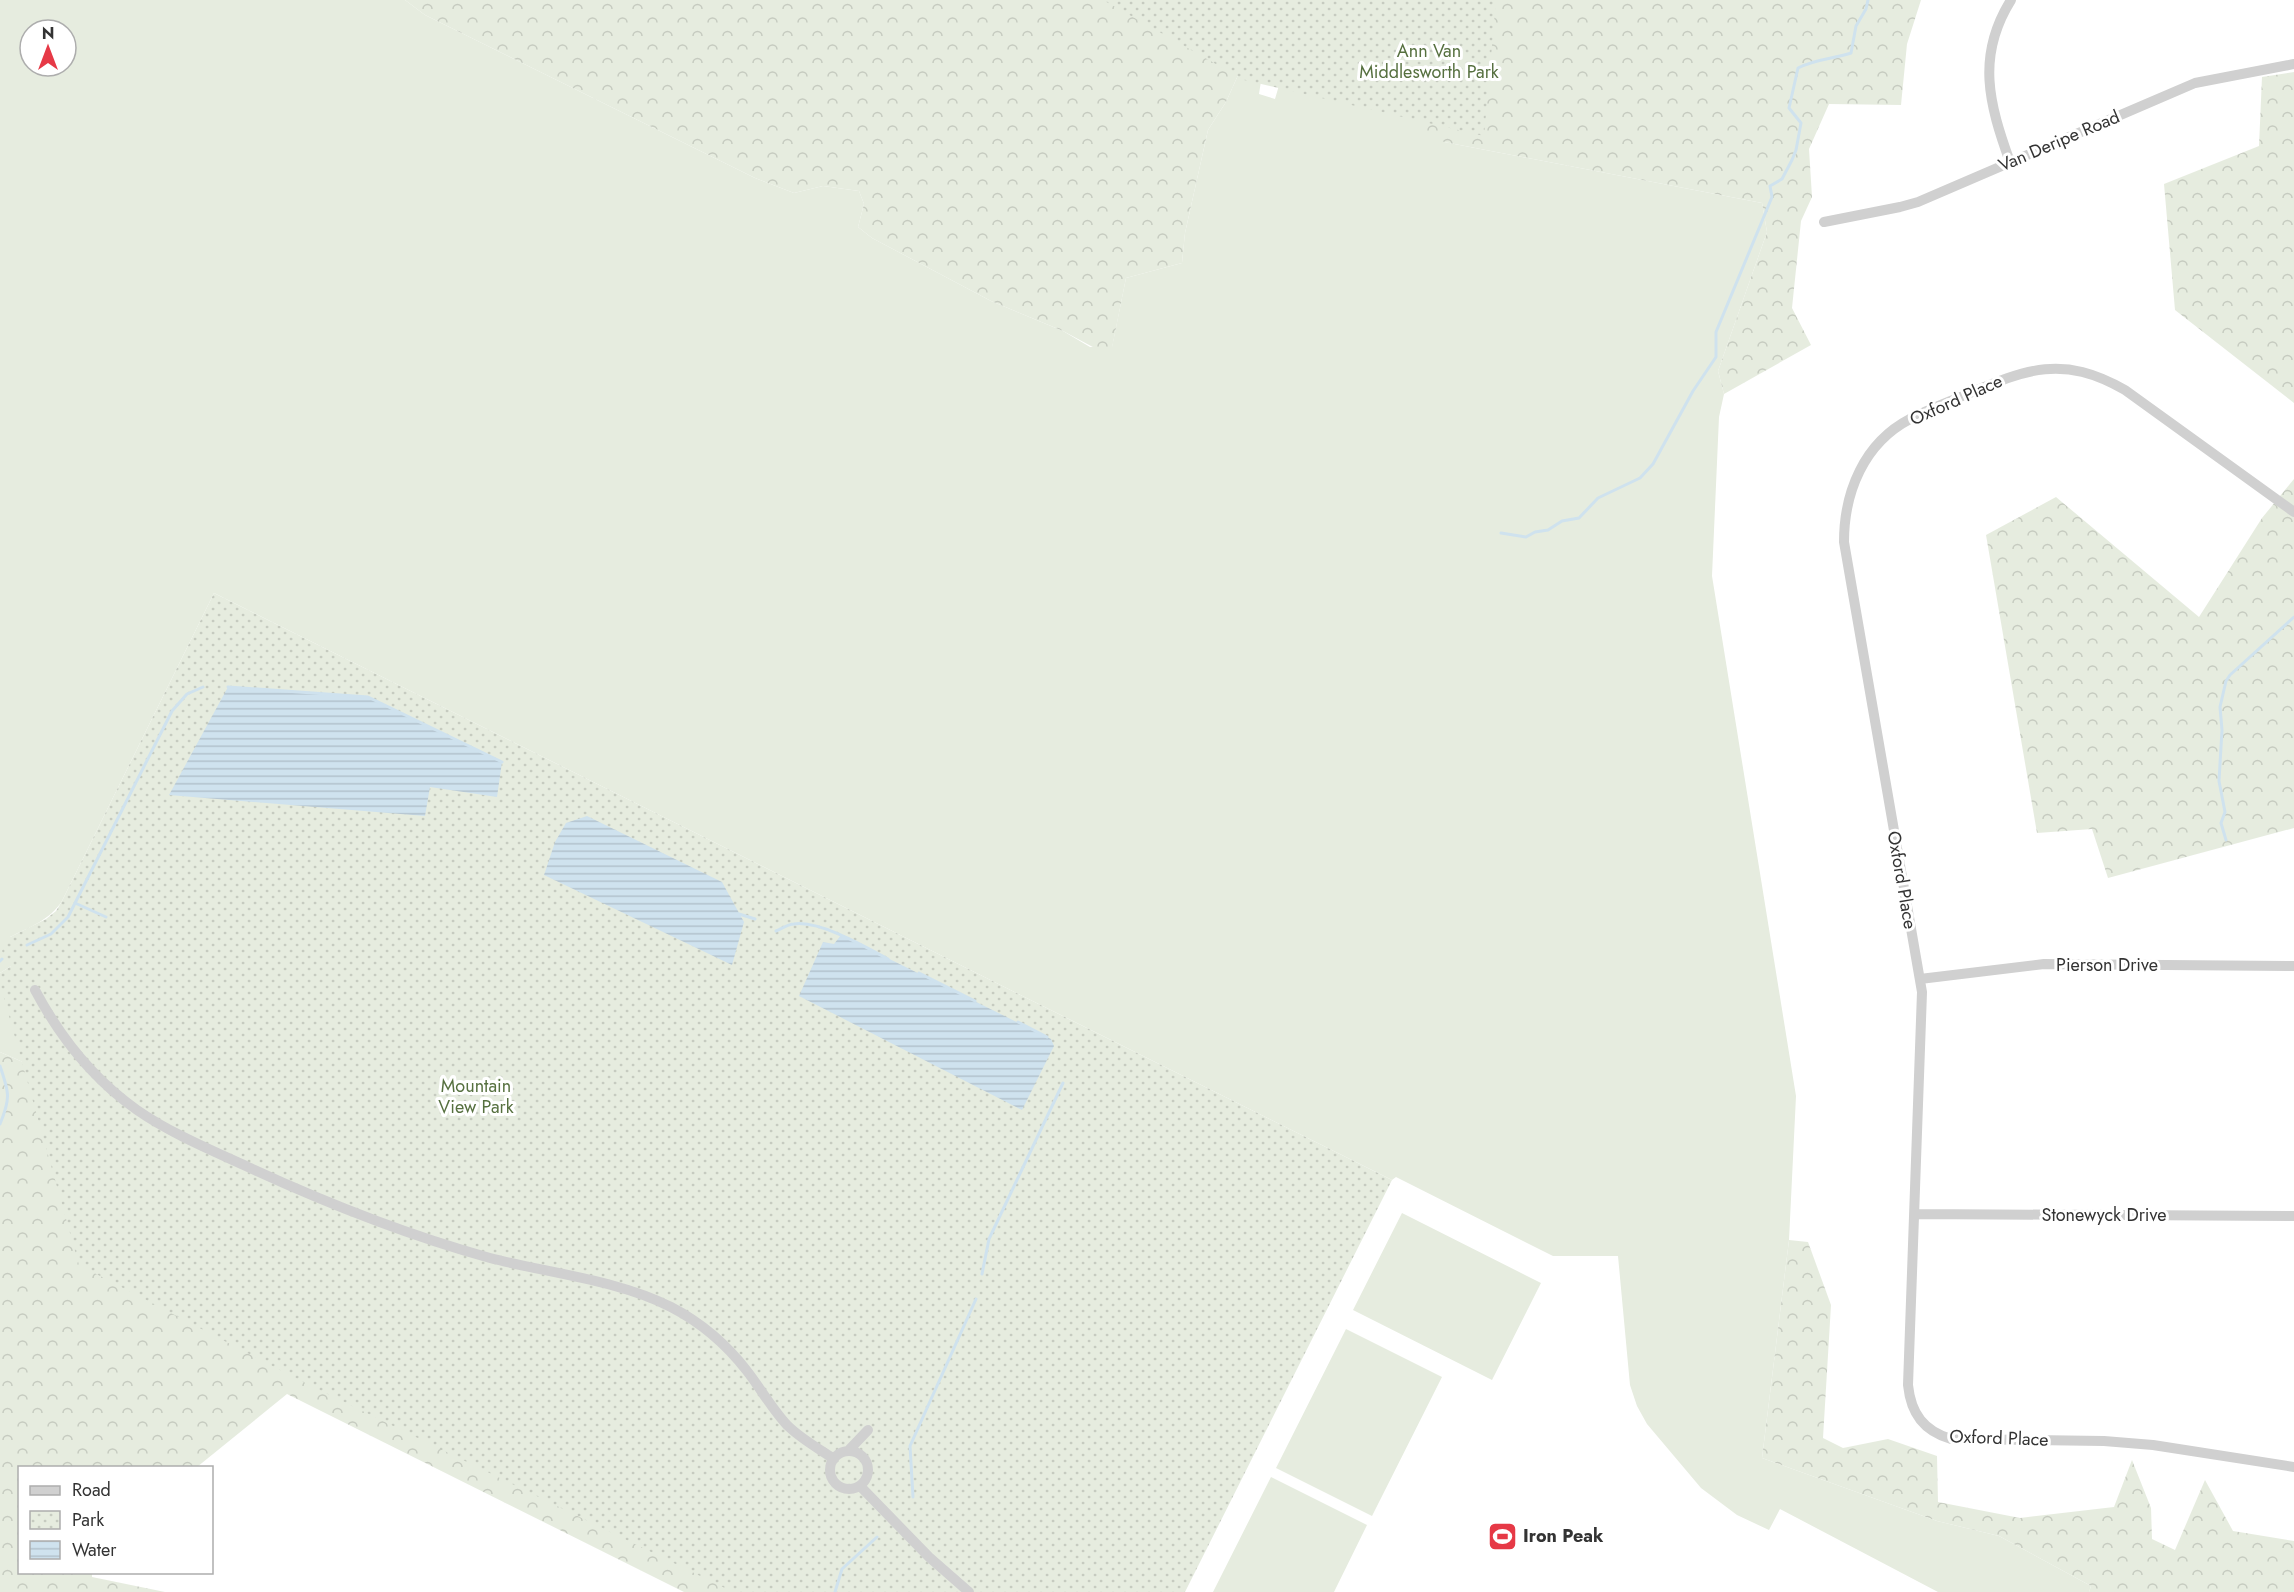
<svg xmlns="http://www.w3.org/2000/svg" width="2294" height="1592" viewBox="0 0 2294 1592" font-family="Jost,sans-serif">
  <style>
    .grass { fill: #e6ecdf; fill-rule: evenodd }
    .forest { fill: url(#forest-crowns) }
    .park { fill: url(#park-dots) }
    .water { fill: url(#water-rules) }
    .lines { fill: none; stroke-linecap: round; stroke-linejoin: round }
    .stream { stroke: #cfe2ee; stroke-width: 3 }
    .minor { stroke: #d0d0d0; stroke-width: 10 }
    .labels { text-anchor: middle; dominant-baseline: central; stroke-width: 6; stroke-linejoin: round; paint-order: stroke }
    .park-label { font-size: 18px; fill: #56703f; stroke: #fff }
    .street-label { font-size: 18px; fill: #333; stroke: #fff }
    .poi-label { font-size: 18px; font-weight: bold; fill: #333; stroke: #fff; text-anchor: start }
  </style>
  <defs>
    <pattern id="forest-crowns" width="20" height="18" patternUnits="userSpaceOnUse" patternTransform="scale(1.5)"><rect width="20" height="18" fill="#e6ecdf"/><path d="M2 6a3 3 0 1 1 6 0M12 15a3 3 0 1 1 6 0" fill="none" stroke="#c6cbc0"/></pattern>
    <pattern id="park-dots" width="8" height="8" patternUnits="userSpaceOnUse" patternTransform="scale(1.5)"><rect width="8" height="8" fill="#e6ecdf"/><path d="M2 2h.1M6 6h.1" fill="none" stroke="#c6cbc0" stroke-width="1.8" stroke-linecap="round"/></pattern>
    <pattern id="water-rules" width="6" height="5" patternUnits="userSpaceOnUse" patternTransform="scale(1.5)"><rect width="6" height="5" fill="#cfe2ee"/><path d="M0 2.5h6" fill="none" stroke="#b2c2cd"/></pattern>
  </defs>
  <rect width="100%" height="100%" fill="#fff"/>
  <path class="grass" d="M 0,0 L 405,0 L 425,15 L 755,178 L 794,193 L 823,186 L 859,191 L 864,204 L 858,227 L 872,238 L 991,301 L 1063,331 L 1090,347 L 1112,347 L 1126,278 L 1182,263 L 1185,233 L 1208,130 L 1226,102 L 1239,73 L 1261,81 L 1259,94 L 1275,99 L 1304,0 L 1444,142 L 1762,203 L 1767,232 L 1718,371 L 1724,394 L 1719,417 L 1712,576 L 1796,1096 L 1789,1240 L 1762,1458 L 1937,1521 L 1999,1536 L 2091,1586 L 2089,1592 L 1938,1592 L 1780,1509 L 1769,1530 L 1737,1515 L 1701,1488 L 1647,1424 L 1637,1406 L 1630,1385 L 1618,1256 L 1553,1256 L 1396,1177 L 1392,1180 L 214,593 L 62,901 C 50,920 30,927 10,937 L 11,966 L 0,973 ZM 30,30 L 66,30 L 66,66 L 30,66 Z
    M 0,980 L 48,1073 L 0,1052 Z
    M 1402,1213 L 1541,1283 L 1492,1380 L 1353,1310 Z
    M 1346,1329 L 1442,1377 L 1372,1516 L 1276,1468 Z
    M 1271,1477 L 1367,1525 L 1334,1592 L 1213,1592 Z"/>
  <path class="forest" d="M 405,0 L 1107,0 L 1239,73 L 1226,102 L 1208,130 L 1185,233 L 1182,263 L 1126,278 L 1112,348 L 1104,353 L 1063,331 L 991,301 L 872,238 L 858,227 L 864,204 L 859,191 L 823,186 L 794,193 L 755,178 L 425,15 Z
    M 1439,0 L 1921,0 L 1907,44 L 1901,105 L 1829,104 L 1809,149 L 1812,197 L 1801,221 L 1792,308 L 1811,345 L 1724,394 L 1718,371 L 1767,232 L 1762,203 L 1444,142 L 1407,122 Z
    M 2294,72 L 2294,403 L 2175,310 L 2164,184 L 2259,146 L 2262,77 Z
    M 2294,479 L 2294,828 L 2108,878 L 2092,829 L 2037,833 L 1986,535 L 2056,497 L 2199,617 L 2262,518 Z
    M 0,1052 L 48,1073 L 928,1592 L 684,1592 L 287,1394 L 197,1467 L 20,1468 L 20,1572 L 92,1573 L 92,1577 L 165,1592 L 0,1592 Z
    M 1789,1240 L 1808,1242 L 1831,1305 L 1823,1438 L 1843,1448 L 1888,1439 L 1937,1456 L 1938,1502 L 2020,1518 L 2114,1507 L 2132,1460 L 2151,1508 L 2152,1539 L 2175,1550 L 2205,1480 L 2233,1531 L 2294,1541 L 2294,1592 L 2089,1592 L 2091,1586 L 1999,1536 L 1937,1521 L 1762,1458 Z"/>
  <path class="park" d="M 1103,0 L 1496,0 L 1484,136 L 1244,80 Z
    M 214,593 L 1392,1180 L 1185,1592 L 733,1592 L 303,1382 L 79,1265 L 0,984 L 0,973 L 11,966 L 2,951 L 10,937 L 46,919 L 56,911 L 62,901 Z"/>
  <path class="water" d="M 228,687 L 368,697 L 502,762 L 497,797 L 430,787 L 425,816 L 169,795 Z
    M 587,816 L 722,882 L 744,922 L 732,965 L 544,875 L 555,842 L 566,823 Z
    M 841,935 L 1051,1039 L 1054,1046 L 1022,1110 L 799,996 L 823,942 L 834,944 Z"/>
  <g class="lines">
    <path class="stream" d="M 1501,533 L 1526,537 L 1535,532 L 1548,530 L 1562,521 L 1579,518 L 1598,498 L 1640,478 L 1653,464 L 1693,391 L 1716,357 L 1716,332 L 1772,197 L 1770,186 L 1782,179 L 1792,160 L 1796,150 L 1801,123 L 1789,108 L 1798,68 C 1815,59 1833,59 1851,53 L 1856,26 L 1866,9 L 1868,0
      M 228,687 L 368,697 L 502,762
      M 2226,840 L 2221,823 L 2225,812 L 2219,781 L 2222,730 L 2220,707 L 2226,681 L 2230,675 L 2294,617
      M 75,903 L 106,917
      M 739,914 L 755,919
      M 776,931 C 781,929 788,924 794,924 C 819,920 866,947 888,959
      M 27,945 L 51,934 L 68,917 L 172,711 L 187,694 L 203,687
      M 0,961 L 2,959
      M 919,973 L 975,1001
      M 1018,1022 L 1047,1037
      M 0,1066 C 9,1092 11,1098 0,1124
      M 982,1274 L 989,1239 L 1063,1083
      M 913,1497 L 910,1446 L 976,1299
      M 835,1592 L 842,1569 L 877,1537"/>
    <path class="minor" d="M 2010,162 C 1989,104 1976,56 2011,0
      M 1824,222 L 1900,207 L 1918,202 L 2195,83 L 2294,64
      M 2294,512 L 2125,390 C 2062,354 2027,369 1965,395 C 1946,403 1927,410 1910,419 C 1864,443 1844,492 1844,542 L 1922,992 L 1908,1385 C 1911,1414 1924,1431 1951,1439 L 2104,1441 L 2153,1445 L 2294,1467
      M 1920,979 L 2044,964 L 2294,966
      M 35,990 C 60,1037 93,1079 137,1110 C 170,1133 211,1150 248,1167 C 326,1203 407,1235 490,1258 C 548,1273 618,1280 671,1307 C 700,1322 727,1345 747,1371 C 761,1389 772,1409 787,1425 C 801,1439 818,1448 834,1459
      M 1915,1214 L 2294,1216
      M830 1470a19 19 0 1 1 38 0a19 19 0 1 1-38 0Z
      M 848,1451 L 868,1430
      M 860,1486 L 929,1557 L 969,1592"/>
  </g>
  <defs>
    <symbol id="stadium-square" viewBox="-11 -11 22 22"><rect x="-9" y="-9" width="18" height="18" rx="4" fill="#e63946" stroke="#fff"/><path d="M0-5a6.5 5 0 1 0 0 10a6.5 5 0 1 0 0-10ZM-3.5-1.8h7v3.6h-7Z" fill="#fff"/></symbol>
  </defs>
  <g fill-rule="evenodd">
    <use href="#stadium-square" x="1486" y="1520" width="33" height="33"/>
  </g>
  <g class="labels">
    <g class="park-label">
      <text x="1429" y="51">Ann Van<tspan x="1429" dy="21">Middlesworth Park</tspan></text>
      <text x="476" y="1086">Mountain<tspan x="476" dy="21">View Park</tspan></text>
    </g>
    <g class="street-label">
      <text transform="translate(2059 141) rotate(-23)">Van Deripe Road</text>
      <text transform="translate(1956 400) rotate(-24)">Oxford Place</text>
      <text transform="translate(1902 880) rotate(80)">Oxford Place</text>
      <text x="2107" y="965">Pierson Drive</text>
      <text x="2104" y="1215">Stonewyck Drive</text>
      <text transform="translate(1999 1438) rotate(2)">Oxford Place</text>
    </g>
    <g class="poi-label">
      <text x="1523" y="1536">Iron Peak</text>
    </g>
  </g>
  <rect x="18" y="1466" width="195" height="108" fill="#ffffff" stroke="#adadad" stroke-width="1.5"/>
  <rect x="30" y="1486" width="30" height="9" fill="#d0d0d0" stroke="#adadad" stroke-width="1.5"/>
  <text x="72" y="1496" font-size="18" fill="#333333">Road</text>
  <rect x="30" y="1511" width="30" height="18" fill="url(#park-dots)" stroke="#adadad" stroke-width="1.5"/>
  <text x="72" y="1526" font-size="18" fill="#333333">Park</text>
  <rect x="30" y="1541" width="30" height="18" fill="url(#water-rules)" stroke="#adadad" stroke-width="1.5"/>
  <text x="72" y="1556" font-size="18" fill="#333333">Water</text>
  <g transform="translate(48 48)"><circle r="28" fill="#ffffff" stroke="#adadad" stroke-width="1.5"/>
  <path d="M0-4.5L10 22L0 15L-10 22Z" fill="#e63946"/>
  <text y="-9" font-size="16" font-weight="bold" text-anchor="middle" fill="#333333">N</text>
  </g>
</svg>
